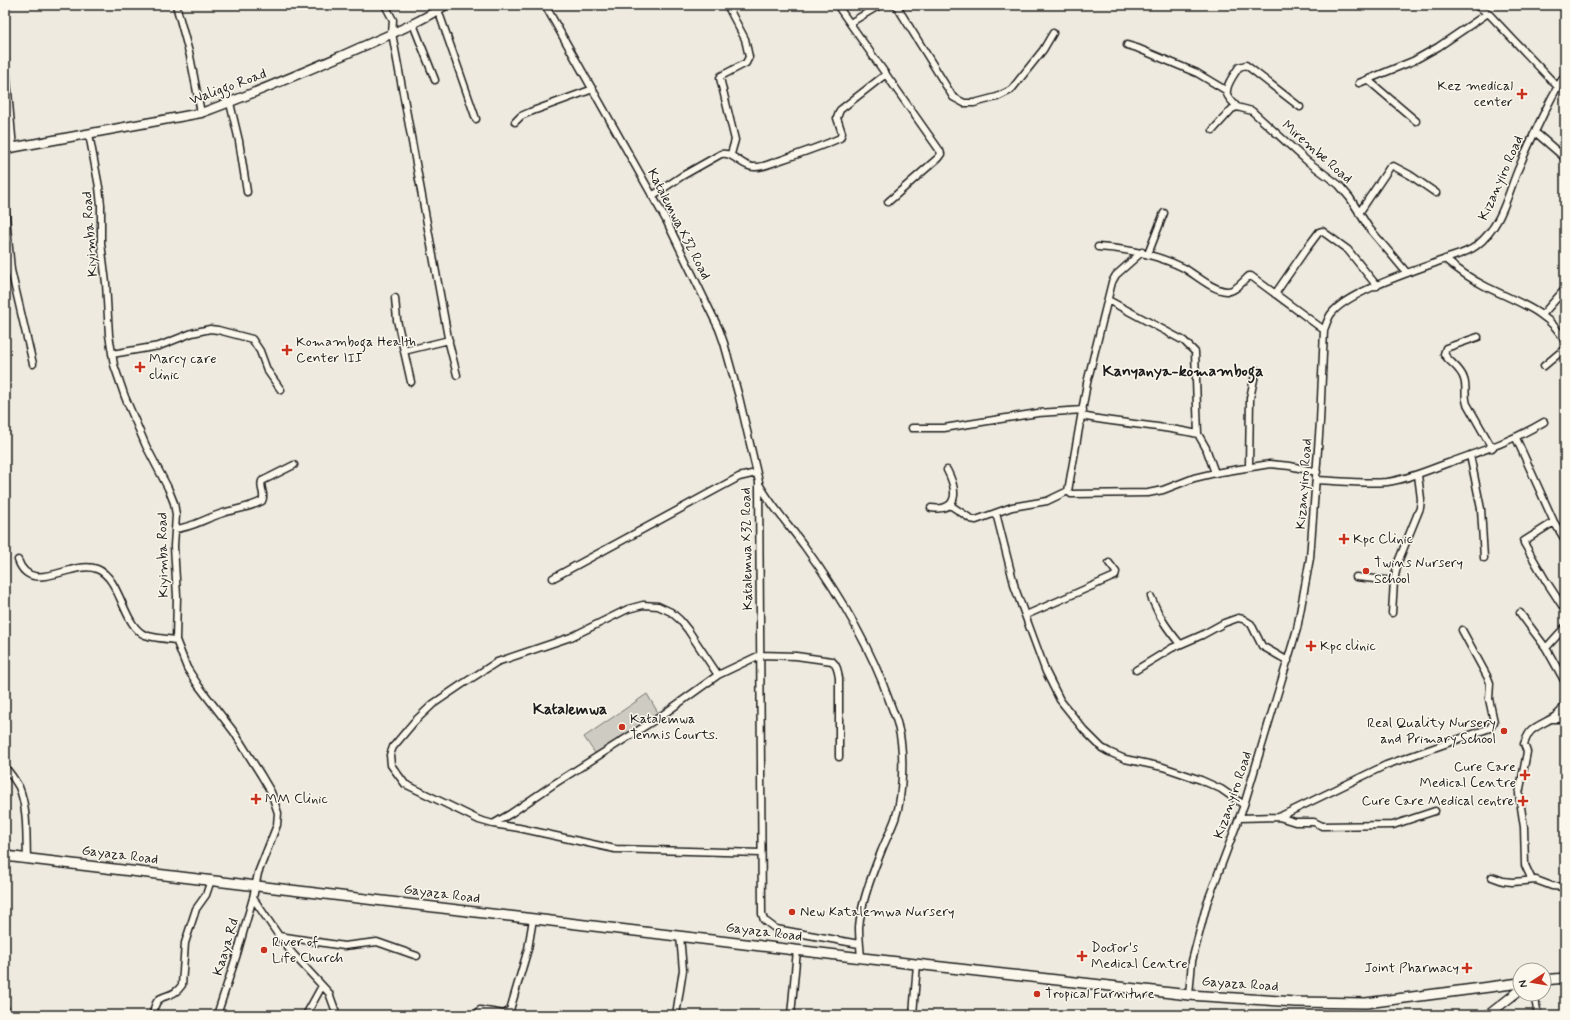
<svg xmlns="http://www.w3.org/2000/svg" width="1570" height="1020" viewBox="0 0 1570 1020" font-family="Mynerve,sans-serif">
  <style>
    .grass { fill: #ceccc2; stroke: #75746f }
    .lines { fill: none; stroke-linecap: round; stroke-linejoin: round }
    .street-casing { stroke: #1c1c1c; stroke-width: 9 }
    .secondary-casing { stroke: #1c1c1c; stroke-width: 11 }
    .primary-casing { stroke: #1c1c1c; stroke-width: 12 }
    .street { stroke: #fbf7ec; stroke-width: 6 }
    .secondary { stroke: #fbf7ec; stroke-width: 8 }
    .primary { stroke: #fbf7ec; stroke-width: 9 }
    .poi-dot { fill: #c8321e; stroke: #fbf7ec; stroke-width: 1.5 }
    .labels { text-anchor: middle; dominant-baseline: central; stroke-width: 3; stroke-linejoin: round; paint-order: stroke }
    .poi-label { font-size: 14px; fill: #1c1c1c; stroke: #fbf7ec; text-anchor: start }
    .street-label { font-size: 14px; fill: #1c1c1c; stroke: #fbf7ec }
    .quarter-label { font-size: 16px; font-weight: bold; fill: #1c1c1c; stroke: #fbf7ec }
  </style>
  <rect width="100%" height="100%" fill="#eeeadf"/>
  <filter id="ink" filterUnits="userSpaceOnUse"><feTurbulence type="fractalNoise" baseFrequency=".025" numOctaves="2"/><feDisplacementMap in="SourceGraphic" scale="8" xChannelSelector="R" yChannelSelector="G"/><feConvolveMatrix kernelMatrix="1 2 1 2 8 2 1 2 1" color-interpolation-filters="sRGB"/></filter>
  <g filter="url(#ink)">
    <path class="grass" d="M 647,694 L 660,716 L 597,756 L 584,737 Z"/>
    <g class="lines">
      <defs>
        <path id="street" d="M 176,5 L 190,56 L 201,113
          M 385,5 L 393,20 L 392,33 L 449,343 L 457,375
          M 545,5 L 666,220 L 719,329 L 724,343 L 739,397 L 759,482 L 762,914 L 764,920 L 776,929 L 859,944
          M 727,5 L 745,39 L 749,57 L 746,63 L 721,76 L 720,78 L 735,140 L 731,154
          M 837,5 L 940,151 L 941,154 L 938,158 L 888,202
          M 896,5 L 953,97 L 964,103 L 974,103 L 997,97 L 1011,90 L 1043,50 L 1053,33
          M 1475,5 L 1488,13
          M 438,10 L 476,119
          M 850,23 L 880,5
          M 413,24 L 435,80
          M 1127,45 L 1137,48 L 1197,73 L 1227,91
          M 5,58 L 13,148
          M 1368,80 L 1416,121
          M 1359,83 L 1413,61 L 1438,47 L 1488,13 L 1557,86
          M 230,103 L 239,141 L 247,192
          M 1237,107 C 1234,103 1228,98 1227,94 C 1225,86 1235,73 1239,67 L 1246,65 L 1300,107
          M 515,122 L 521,116 L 530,112 L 593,89
          M 1213,130 L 1232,109 L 1237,107 L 1252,111 L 1307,161 L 1339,185 L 1350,198 L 1369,228 L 1407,273
          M 1535,132 L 1565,158
          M 89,134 L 99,187 L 101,205 L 101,243 L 106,283 L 109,335 L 114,365 L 125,397 L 146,446 L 168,488 L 174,503 L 176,515 L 174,546 L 177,596 L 176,640 L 187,668 L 198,685 L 234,732 L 261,775 L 271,792 L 278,813 L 277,825 L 258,873 L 253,898 L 237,954 L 217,1015
          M 652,196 L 682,176 L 721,154 C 735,152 741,167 754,167 C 762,168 771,163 778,161 C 799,154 820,147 840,138 L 842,133 L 837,118 L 840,110 L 886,74
          M 5,205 L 11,270 L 33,364
          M 1359,213 L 1390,167 L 1393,166 L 1410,175 L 1436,193
          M 1098,247 C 1128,249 1156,254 1184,268 C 1196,275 1212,290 1227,291 C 1235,292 1243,281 1249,276 L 1251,276 L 1324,330
          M 1148,254 L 1164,213
          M 1445,259 C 1457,269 1469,278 1483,285 C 1511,300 1551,311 1565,342
          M 1275,294 L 1304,252 L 1319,232 L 1322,231 L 1348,250 L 1377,286
          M 395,298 L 397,320 L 404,351 L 449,340
          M 1108,300 L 1184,341 L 1195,352 L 1198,434 L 1206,448 L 1215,473
          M 1542,315 L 1565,289
          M 1478,337 L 1446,348 L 1444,354 C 1450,363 1461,368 1464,379 C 1467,387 1464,396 1467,404 L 1492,448
          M 404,351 L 411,382
          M 112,354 L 159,346 L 192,333 L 210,329 L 218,330 L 252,339 L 260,351 L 267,370 L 281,390
          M 1544,366 L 1563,350 L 1565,347
          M 1082,416 C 1120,424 1160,425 1198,434
          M 912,428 L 944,428 L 1038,413 L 1083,410
          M 1516,438 L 1554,522 L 1565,540
          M 1470,455 L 1481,509 L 1484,558
          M 1249,467 L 1250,398 L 1256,370
          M 1317,480 C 1340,481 1364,484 1387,482 C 1409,479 1428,470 1448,463 C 1482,451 1512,441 1544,422
          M 759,484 C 772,507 790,526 805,547 C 839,594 870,646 889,700 C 892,709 896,717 898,726 C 904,749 903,774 900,798 C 898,818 888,834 881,852 C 872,874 861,903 859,927 C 859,937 860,947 861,957
          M 1068,491 L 1071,494 L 1148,493 L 1163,490 L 1194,478 L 1215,473 L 1270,464 L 1290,466 L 1317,472
          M 1068,491 L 1087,383 L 1112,282 L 1116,275 L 1142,252
          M 950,505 L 971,519 L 976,520 L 1012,507 L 1047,501 L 1068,491
          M 931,508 C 960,512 957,489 947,470
          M 996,513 L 1015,588 L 1046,672 L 1060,700 L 1084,730 L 1102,748 L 1109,752 L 1125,759 L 1163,767 L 1201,780 L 1221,789 L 1244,805
          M 1554,522 L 1524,541 L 1524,543 L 1546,581 L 1565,610
          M 175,529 C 192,528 206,518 223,513 C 236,509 249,508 262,501 C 266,494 259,488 262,481 L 294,465
          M 18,560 C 31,597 72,559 97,569 C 121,578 123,626 145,635 C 154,638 166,639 176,640
          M 1356,577 L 1394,581
          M 553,578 L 739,477 L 756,473
          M 1151,597 C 1160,618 1166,627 1180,644
          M 1392,613 L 1394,581 L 1398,562 L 1420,508 L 1421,499 L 1418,475
          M 1520,613 L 1546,648 L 1565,682
          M 1026,615 L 1115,576 L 1116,572 L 1109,563
          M 1546,648 L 1565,627
          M 1136,670 L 1172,648 L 1202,635 L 1224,623 L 1238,618 L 1243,619 L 1251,624 L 1262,646 L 1288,661
          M 718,675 L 688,630 L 680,620 L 671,612 L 658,606 L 643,605 L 628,609 L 571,637 L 497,662 L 461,685 L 433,704 L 414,722 L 393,747 L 390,755 L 391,765 L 405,784 L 479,820 L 493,824 L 510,814 L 554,784 L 661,716 L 718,675 L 760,655 L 796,656 L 832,661 C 837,665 838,671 839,678 L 839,757
          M 1553,719 L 1565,719
          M 5,767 C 10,773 15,780 19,787 C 28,809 26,835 27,858
          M 1279,817 L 1295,822 L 1314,822 L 1322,826 L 1393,825 L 1435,811
          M 1239,818 L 1279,817 L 1386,765 L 1490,728 L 1494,722 L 1489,699 L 1490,683 L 1488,678 L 1462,630
          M 493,824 L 519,828 L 615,849 L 761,853
          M 1492,877 L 1503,881 L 1512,882 L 1536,880 L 1552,886 L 1565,887
          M 1532,880 L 1525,865 L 1524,827 L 1519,794 L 1527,752 L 1524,744 C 1526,739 1528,733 1532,730 C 1544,720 1561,719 1565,702
          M 253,898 L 279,936 L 292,953 L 329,993 L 337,1015
          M 279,936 L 344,946 L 377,942 L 417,956
          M 1534,994 L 1538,1015
          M 1189,995 L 1192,961 L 1207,903 L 1244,805 L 1297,629 L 1310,558 L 1320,422 L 1324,330 C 1326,325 1328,318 1331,314 C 1347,292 1416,270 1443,260 C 1453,256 1467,253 1476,246 C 1503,225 1507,194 1520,165 C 1527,148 1535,132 1543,115 C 1550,101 1556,88 1565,75
          M 5,1008 L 8,1015
          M 153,1015 C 156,988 170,1003 182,985 L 185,943 L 196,909 L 206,895 L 211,880
          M 306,1015 L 322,986
          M 476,1015 L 480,1010 L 504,1014 L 510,1010 L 528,949 L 533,919
          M 676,1015 L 683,970 L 680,936
          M 791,1015 L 797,950
          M 913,1015 L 917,964"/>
        <path id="secondary" d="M 5,149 L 201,113 C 251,95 299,74 348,53 C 381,38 415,25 446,5
          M 1488,1015 L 1520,990"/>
        <path id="primary" d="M 5,856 L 854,957 L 1189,995 L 1295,1002 L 1366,1003 L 1520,983
          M 1544,980 L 1565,978"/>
      </defs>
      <use href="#street" class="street-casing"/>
      <use href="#secondary" class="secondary-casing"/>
      <use href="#primary" class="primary-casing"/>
      <use href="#street" class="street"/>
      <use href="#secondary" class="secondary"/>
      <use href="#primary" class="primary"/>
    </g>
  </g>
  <g class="poi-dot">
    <path d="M1520 88h4v4h4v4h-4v4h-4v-4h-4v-4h4z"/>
    <path d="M285 344h4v4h4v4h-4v4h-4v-4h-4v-4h4z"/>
    <path d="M138 361h4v4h4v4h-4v4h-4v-4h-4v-4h4z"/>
    <path d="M1342 533h4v4h4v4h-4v4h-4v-4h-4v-4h4z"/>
    <circle cx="1366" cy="571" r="4"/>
    <path d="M1309 640h4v4h4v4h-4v4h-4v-4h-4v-4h4z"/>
    <circle cx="622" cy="727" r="4"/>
    <circle cx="1504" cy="731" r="4"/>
    <path d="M1523 769h4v4h4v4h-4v4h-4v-4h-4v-4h4z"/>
    <path d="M254 793h4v4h4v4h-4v4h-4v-4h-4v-4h4z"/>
    <path d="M1521 795h4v4h4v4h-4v4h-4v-4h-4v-4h4z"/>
    <circle cx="792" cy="912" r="4"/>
    <circle cx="264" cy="950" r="4"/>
    <path d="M1080 950h4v4h4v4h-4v4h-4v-4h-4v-4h4z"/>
    <path d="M1465 962h4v4h4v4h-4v4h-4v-4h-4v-4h4z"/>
    <circle cx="1037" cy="994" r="4"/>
  </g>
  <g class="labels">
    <g class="poi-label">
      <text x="1513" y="86" text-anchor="end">Kez medical<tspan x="1513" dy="16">center</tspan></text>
      <text x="296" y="342">Komamboga Health<tspan x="296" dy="16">Center III</tspan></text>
      <text x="149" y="359">Marcy care<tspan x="149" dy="16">clinic</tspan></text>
      <text x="1353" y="539">Kpc Clinic</text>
      <text x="1374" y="563">Twins Nursery<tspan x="1374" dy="16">School</tspan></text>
      <text x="1320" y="646">Kpc clinic</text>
      <text x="630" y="719">Katalemwa<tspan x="630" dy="16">Tennis Courts.</tspan></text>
      <text x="1496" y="723" text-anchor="end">Real Quality Nursery<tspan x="1496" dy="16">and Primary School</tspan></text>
      <text x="1516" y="767" text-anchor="end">Cure Care<tspan x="1516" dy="16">Medical Centre</tspan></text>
      <text x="265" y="799">MM Clinic</text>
      <text x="1514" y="801" text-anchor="end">Cure Care Medical centre</text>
      <text x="800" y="912">New Katalemwa Nursery</text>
      <text x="272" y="942">River of<tspan x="272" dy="16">Life Church</tspan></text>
      <text x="1091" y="948">Doctor's<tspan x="1091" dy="16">Medical Centre</tspan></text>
      <text x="1459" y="968" text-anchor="end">Joint Pharmacy</text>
      <text x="1045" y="994">Tropical Furniture</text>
    </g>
    <g class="street-label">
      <text transform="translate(228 87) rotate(-20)">Waliggo Road</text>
      <text transform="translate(1317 152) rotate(41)">Mirembe Road</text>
      <text transform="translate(1501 178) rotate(-66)">Kizanyiro Road</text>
      <text transform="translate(679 224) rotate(63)">Katalemwa X32 Road</text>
      <text transform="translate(90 234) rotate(-94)">Kiyimba Road</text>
      <text transform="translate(1304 484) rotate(-86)">Kizanyiro Road</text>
      <text transform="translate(747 549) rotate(-91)">Katalemwa X32 Road</text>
      <text transform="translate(163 555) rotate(-91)">Kiyimba Road</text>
      <text transform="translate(1233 795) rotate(-71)">Kizanyiro Road</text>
      <text transform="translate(120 855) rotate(7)">Gayaza Road</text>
      <text transform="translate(442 894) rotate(7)">Gayaza Road</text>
      <text transform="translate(764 932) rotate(7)">Gayaza Road</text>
      <text transform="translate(226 947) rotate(-73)">Kaaya Rd</text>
      <text transform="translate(1240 984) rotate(4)">Gayaza Road</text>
    </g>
    <g class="quarter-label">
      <text x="1183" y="371">Kanyanya-komamboga</text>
      <text x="570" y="709">Katalemwa</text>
    </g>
  </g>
  <rect width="1570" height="1020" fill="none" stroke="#fbf7ec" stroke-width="20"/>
  <rect x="10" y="10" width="1550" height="1000" fill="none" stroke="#1c1c1c" stroke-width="1.5" filter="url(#ink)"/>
  <g transform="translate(1532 982) rotate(258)"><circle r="19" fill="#fbf7ec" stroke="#a29f99"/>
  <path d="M0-3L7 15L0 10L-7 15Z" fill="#c8321e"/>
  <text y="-6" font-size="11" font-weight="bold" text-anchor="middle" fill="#1c1c1c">N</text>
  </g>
</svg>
